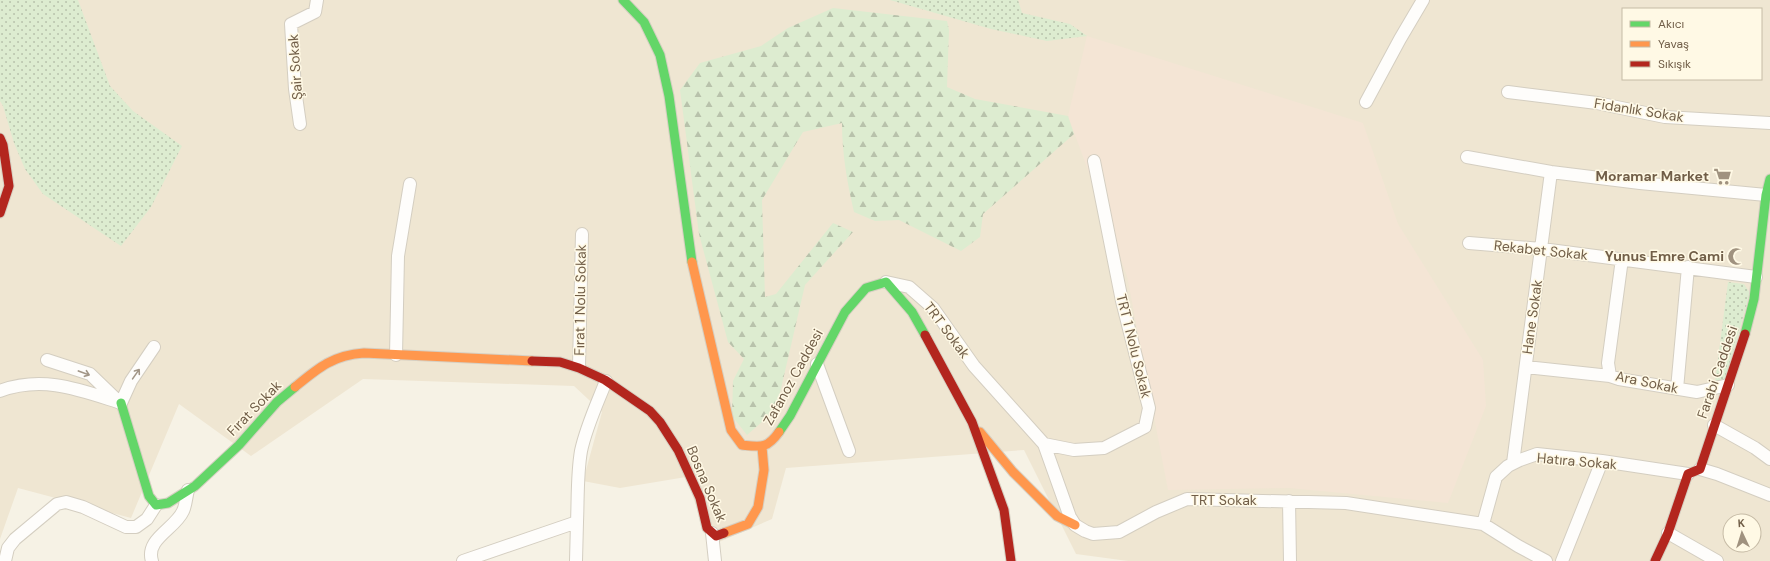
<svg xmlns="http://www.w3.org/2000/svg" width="1770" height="561" viewBox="0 0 1770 561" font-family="'DM Sans',sans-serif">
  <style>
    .residential { fill: #efe6d2; fill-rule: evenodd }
    .commercial { fill: #f4e5d5 }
    .grass { fill: url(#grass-dots) }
    .forest { fill: url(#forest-firs) }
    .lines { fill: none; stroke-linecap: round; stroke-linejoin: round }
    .street-casing { stroke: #d4cec1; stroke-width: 14 }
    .fast-casing { stroke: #d6cfc2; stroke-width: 11 }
    .slow-casing { stroke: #d6cfc2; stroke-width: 11 }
    .jam-casing { stroke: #d6cfc2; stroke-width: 11 }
    .street { stroke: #fefdfb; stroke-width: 12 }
    .fast { stroke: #63d668; stroke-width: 9 }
    .slow { stroke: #ff974d; stroke-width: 9 }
    .jam { stroke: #b3261e; stroke-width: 9 }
    .oneway { stroke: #a29687 }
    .labels { text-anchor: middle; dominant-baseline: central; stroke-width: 3; stroke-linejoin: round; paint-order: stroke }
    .street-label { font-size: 14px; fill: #715e48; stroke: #fff9e5 }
    .poi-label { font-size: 14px; font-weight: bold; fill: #715e48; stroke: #fff9e5; text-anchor: end }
  </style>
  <defs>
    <pattern id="grass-dots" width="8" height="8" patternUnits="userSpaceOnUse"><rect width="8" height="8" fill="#ddecd0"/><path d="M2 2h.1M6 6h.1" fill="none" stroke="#b8c2ab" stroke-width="1.8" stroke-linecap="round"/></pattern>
    <pattern id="forest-firs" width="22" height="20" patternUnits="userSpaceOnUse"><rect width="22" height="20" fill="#ddecd0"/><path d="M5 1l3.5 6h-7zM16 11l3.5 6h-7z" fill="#b8c2ab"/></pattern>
  </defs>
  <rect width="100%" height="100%" fill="#f6f2e5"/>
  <path class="residential" d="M 0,0 L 1770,0 L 1770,561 L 1128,561 L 1076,554 L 1024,450 L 786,468 L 772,519 L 710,546 L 686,477 L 620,488 L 583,481 L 602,412 L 574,386 L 363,379 L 251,456 L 179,404 L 131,518 L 18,488 L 0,539 ZM 1623,9 L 1761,9 L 1761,79 L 1623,79 ZM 1730,521 L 1754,521 L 1754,545 L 1730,545 Z"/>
  <path class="commercial" d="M 1087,36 L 1363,123 L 1398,224 L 1483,360 L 1486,406 L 1448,503 L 1289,488 L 1168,490 L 1127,276 L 1068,116 Z"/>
  <path class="grass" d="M 0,0 L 78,0 L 110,86 L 133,111 L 182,146 L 151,207 L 121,246 L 43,194 L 25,169 L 14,143 L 3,106 L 0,101 Z
    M 890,0 L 1018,0 L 1022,13 L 1070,24 L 1087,36 L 1047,41 L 991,29 Z
    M 1728,282 L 1744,284 L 1750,293 L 1724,382 L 1715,382 Z"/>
  <path class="forest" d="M 833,8 L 947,21 L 949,30 L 947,87 L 975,99 L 1068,116 L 1074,134 L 983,214 L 980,237 L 961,251 L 899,220 L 875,221 L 854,212 C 847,182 842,153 842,123 L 803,132 L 762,200 L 765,297 L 776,294 L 833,223 L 853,232 L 805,285 L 776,410 L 747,435 L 732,416 L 733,381 L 744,359 L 728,342 L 699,234 L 680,90 L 700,63 L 761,46 L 788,28 Z"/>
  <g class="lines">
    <defs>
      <path id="street" d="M 1508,92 L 1597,103 L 1665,117 L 1770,123
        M 1366,102 L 1400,39 L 1423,0
        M 300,124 L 295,89 L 291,24 L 315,12 L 317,0
        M 1467,157 L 1551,172 L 1640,183 L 1766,195
        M 1469,243 L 1542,249 L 1756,277
        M 1622,259 L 1608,363 L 1610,376 L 1619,379 L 1697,392 L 1728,385
        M 886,282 L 909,287 L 933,308 L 974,366 L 1044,444 L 1070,517 L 1075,525 L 1085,531 L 1093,534 L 1119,532 L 1156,512 L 1187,499 L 1346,503 L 1483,524 L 1518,546 L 1546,561
        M 396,355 L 398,256 L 410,184
        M 47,360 L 90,374 L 117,400
        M 817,364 L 849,451
        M 579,366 L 582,234
        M 1526,367 L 1610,376
        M 1677,389 L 1688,267
        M 0,391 C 43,375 80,390 121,403
        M 121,403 L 131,381 L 154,347
        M 1714,425 L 1755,448 L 1770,459
        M 1044,444 L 1074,450 L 1104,448 L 1145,427 L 1149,408 L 1122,301 L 1094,161
        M 1513,463 L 1551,172
        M 1700,469 L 1717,474 L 1770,495
        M 1289,501 L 1290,561
        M 1483,524 L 1496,477 L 1508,466 L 1520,460 L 1537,454 L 1602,461 L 1688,474
        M 712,533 L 715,561
        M 1668,533 L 1717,561
        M 5,561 L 8,548 L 15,539 L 57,504 L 66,502 L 83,507 L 126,527 L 136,527 L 147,519 L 156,505
        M 152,561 C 145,539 175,529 183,511 C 186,505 186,497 188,490
        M 463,561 L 577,522 C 578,499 577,474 581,451 C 586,427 597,404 606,381
        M 576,561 L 577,522
        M 1562,561 L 1602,461"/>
      <path id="fast" d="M 623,0 L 644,22 L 660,55 L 669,96 L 692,262
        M 1745,334 L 1754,299 L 1766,195 L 1770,179
        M 121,403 L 149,496 L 156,505 L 168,503 L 195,486 L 239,445 L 277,402 L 295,387
        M 779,432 L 790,416 L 845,312 L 866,288 L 886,282 L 912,312 L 925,335"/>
      <path id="slow" d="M 692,262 L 731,430 L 742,445 C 761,447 767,449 779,432
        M 295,387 C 318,368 333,355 364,353 L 532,361
        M 980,432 L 1013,472 L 1057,516 L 1075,525
        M 724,533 L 748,524 L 758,507 L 764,470 L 762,447"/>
      <path id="jam" d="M 0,138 L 3,145 L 9,186 L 0,213
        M 925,335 L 972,422 L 1004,510 L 1011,561
        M 532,361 L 560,362 L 579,368 L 605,380 L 650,411 L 660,422 L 678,450 L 700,498 L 707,528 L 716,536 L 724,533
        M 1655,561 L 1668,533 L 1688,474 L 1700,469 L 1745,334"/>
    </defs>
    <use href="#street" class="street-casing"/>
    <use href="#fast" class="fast-casing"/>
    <use href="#slow" class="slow-casing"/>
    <use href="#jam" class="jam-casing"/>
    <use href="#street" class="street"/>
    <use href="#fast" class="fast"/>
    <use href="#slow" class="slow"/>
    <use href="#jam" class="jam"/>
  </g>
  <defs><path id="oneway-shaft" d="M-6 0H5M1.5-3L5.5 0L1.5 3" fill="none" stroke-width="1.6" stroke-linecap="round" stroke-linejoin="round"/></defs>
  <g class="oneway">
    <use href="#oneway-shaft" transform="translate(84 373) rotate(20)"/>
    <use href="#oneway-shaft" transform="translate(136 374) rotate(-55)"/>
  </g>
  <defs>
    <symbol id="supermarket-bare" viewBox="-9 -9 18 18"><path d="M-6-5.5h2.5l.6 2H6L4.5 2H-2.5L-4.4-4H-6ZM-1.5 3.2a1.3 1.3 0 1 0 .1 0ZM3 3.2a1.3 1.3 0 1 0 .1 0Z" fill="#a0927f" stroke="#fff9e5" stroke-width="2.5" paint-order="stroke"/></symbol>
    <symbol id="mosque-bare" viewBox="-9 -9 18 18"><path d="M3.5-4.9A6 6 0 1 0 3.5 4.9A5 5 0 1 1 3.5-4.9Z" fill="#a0927f" stroke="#fff9e5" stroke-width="2.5" paint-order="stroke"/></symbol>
  </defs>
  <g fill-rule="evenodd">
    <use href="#supermarket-bare" x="1710" y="164" width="25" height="25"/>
    <use href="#mosque-bare" x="1724" y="244" width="25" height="25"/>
  </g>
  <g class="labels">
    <g class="street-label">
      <text transform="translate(295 67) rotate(-94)">Şair Sokak</text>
      <text transform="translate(1639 110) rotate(9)">Fidanlık Sokak</text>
      <text transform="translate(1541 250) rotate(6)">Rekabet Sokak</text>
      <text transform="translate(580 300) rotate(-89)">Fırat 1 Nolu Sokak</text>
      <text transform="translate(1532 317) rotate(-82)">Hane Sokak</text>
      <text transform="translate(947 330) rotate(53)">TRT Sokak</text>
      <text transform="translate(1134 346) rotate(76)">TRT 1 Nolu Sokak</text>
      <text transform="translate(1717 372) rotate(-71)">Farabi Caddesi</text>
      <text transform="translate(793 377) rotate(-61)">Zafanoz Caddesi</text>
      <text transform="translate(1647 382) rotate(12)">Ara Sokak</text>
      <text transform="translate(254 408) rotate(-46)">Fırat Sokak</text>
      <text transform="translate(1577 461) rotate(5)">Hatıra Sokak</text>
      <text transform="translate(707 484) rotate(67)">Bosna Sokak</text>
      <text x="1224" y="500">TRT Sokak</text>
    </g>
    <g class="poi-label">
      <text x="1709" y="176">Moramar Market</text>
      <text x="1724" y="256">Yunus Emre Cami</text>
    </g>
  </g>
  <rect x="1622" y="8" width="140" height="72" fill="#fff9e5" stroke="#c6bba6"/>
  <rect x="1630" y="21" width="20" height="6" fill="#63d668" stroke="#c6bba6"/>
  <text x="1658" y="28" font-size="12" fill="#715e48">Akıcı</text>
  <rect x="1630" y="41" width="20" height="6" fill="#ff974d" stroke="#c6bba6"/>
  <text x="1658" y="48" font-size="12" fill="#715e48">Yavaş</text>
  <rect x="1630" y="61" width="20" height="6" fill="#b3261e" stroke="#c6bba6"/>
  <text x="1658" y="68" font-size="12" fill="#715e48">Sıkışık</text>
  <g transform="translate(1742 533) rotate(356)"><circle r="19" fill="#fff9e5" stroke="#c6bba6"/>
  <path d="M0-3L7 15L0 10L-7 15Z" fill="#a0927f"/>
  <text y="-6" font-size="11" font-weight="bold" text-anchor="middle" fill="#715e48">K</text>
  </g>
</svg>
